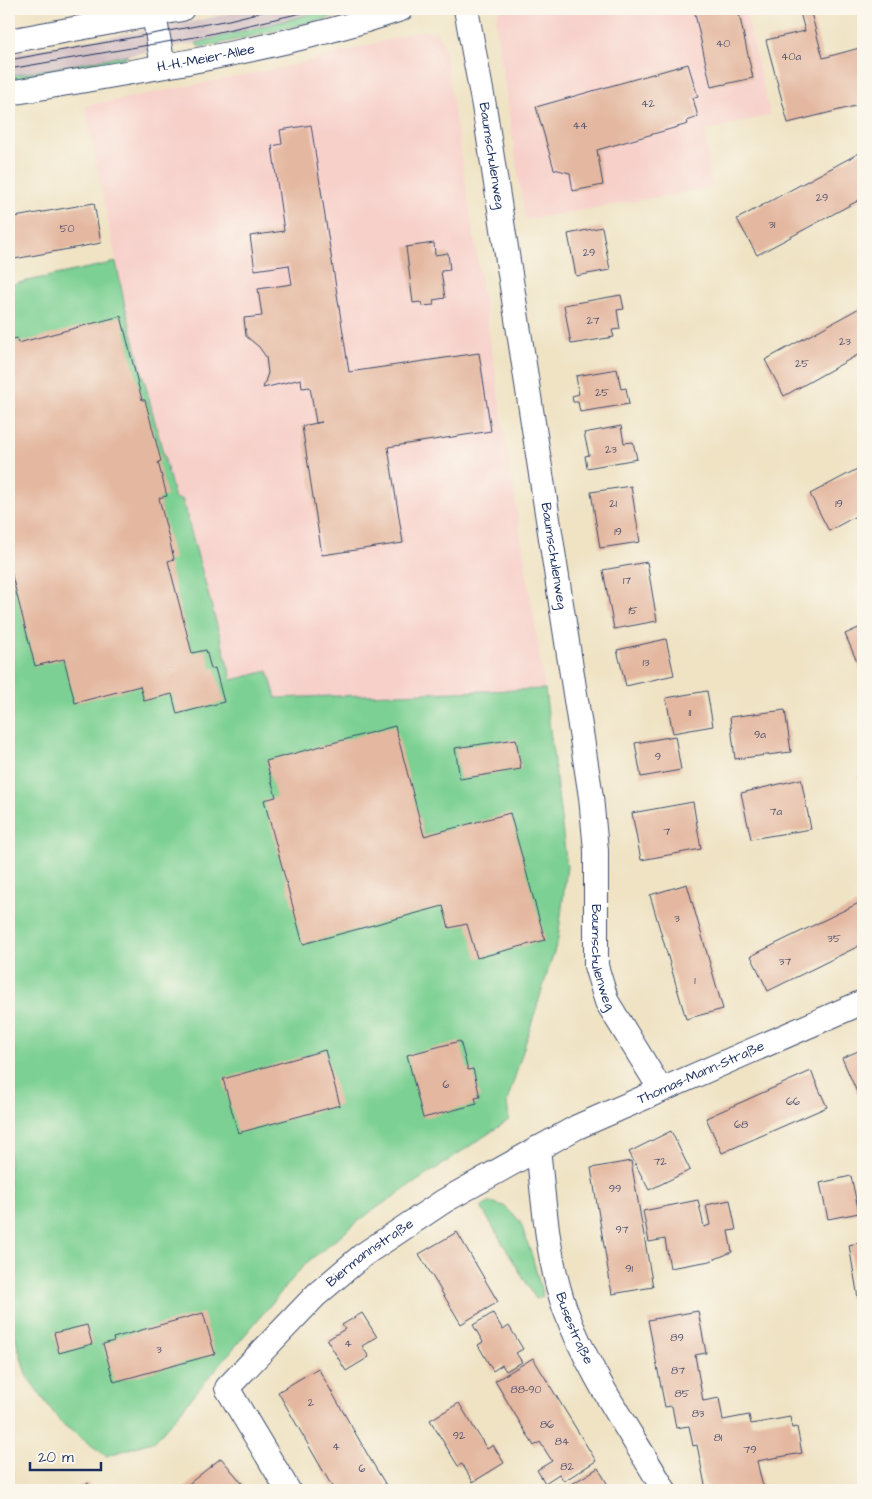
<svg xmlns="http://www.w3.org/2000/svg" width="872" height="1499" viewBox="0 0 872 1499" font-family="'Architects Daughter',sans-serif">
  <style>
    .built { fill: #f7d0ca }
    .industrial { fill: #d2bec2 }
    .green { fill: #7bd093; stroke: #4b8078 }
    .building { fill: #e4b8a0 }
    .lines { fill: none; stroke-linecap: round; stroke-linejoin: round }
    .minor-casing { stroke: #3b4a6d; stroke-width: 26 }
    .minor { stroke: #fff; stroke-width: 24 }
    .tram { stroke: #1b2f5e; stroke-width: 1 }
    .labels { text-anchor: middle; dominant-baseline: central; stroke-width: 4.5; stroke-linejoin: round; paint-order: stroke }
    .number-label { font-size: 11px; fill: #4d516e }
    .street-label { font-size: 14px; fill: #1b2f5e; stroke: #fbf7ec }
  </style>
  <rect width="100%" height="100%" fill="#fbf7ec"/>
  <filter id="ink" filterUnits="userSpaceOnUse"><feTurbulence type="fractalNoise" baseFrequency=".02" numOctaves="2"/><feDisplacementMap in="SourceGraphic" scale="10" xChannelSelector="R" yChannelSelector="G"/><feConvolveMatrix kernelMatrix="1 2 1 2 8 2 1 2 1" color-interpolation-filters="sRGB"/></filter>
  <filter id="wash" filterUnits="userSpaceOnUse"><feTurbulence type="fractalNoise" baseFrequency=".0096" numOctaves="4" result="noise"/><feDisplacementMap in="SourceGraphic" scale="20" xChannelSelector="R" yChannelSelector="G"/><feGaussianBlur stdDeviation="1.12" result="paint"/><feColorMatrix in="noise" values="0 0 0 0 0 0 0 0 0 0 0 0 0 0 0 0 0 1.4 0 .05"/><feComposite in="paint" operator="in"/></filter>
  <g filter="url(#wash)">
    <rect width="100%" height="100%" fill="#efe3c4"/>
    <path class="built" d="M 501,9 L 745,9 L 770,115 L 706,131 L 711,188 L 525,220 L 497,33 L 496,16 Z
      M 420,31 L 437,33 L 444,46 L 545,689 L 275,698 L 232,680 L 182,500 L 175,499 L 125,306 L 85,106 L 290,66 Z"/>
    <path class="industrial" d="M 248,9 L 339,9 L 196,43 L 9,76 L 9,54 L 192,22 Z"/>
    <path class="green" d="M 331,9 L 368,9 L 205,47 L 198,46 L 196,43 Z
      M 128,55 L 123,61 L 112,64 L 9,82 L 9,76 Z
      M 116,262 L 125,306 L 175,499 L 182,499 L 232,680 L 268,671 L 276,698 L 545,689 L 567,867 L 558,939 L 507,1102 L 509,1120 L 369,1213 L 305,1264 L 155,1441 L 106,1456 L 61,1423 L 26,1375 L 9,1314 L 9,285 Z
      M 491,1202 L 504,1206 L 520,1221 L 532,1256 L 543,1296 L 536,1299 L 481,1207 Z"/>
    <g id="blocks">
      <path class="building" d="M 694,9 L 738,9 L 753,78 L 711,87 Z
        M 799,9 L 810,9 L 823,58 L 863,47 L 863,104 L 788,123 L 766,40 L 805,31 Z
        M 688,64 L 698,97 L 693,98 L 698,117 L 687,121 L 688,124 L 597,150 L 603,185 L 573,191 L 570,173 L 554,169 L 536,107 Z
        M 311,125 L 349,372 L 479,353 L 491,431 L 388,447 L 403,543 L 322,555 L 302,426 L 322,422 L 316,423 L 310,387 L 302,388 L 301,379 L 263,388 L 268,373 L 266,357 L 259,347 L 246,336 L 244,318 L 262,316 L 258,289 L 292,284 L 289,265 L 255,270 L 250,236 L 284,231 L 272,146 L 282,144 L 280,130 Z
        M 863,151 L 863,198 L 757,255 L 737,219 Z
        M 94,203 L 101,243 L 9,260 L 9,218 Z
        M 602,227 L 610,270 L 576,276 L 568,234 Z
        M 434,243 L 435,255 L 448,253 L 450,270 L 441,271 L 445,298 L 433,300 L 434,305 L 422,306 L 421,302 L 413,303 L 406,247 Z
        M 621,295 L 624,309 L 617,310 L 620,329 L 612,330 L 614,337 L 571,344 L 564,305 Z
        M 863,306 L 863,352 L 784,396 L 765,360 Z
        M 121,316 L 142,400 L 145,400 L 161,461 L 158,462 L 167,496 L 159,498 L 174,559 L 168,561 L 192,653 L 206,650 L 211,669 L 215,668 L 224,702 L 177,714 L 172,694 L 144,701 L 140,686 L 75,703 L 64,659 L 35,666 L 9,564 L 9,340 L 17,338 L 18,343 Z
        M 617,369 L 621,389 L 626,388 L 629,404 L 580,412 L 578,402 L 573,402 L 572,396 L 579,394 L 576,376 Z
        M 621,426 L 624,443 L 633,442 L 637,459 L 587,468 L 585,456 L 589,455 L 584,433 Z
        M 863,466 L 863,512 L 829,531 L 810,494 Z
        M 631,486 L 640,542 L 600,548 L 591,492 Z
        M 647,562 L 657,621 L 614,629 L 603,570 Z
        M 863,626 L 863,670 L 861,671 L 845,634 Z
        M 666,639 L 674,675 L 626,686 L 617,650 Z
        M 707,691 L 713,726 L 673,733 L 666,698 Z
        M 785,710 L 791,752 L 735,759 L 730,717 Z
        M 395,726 L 424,836 L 510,813 L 545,940 L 477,958 L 467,924 L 449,928 L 443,906 L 303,944 L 264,800 L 276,797 L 266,761 Z
        M 675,736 L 681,770 L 641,777 L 635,743 Z
        M 516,739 L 521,769 L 460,779 L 455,748 Z
        M 863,773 L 863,789 L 857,776 Z
        M 801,779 L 811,829 L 751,839 L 741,793 Z
        M 693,802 L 701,849 L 641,860 L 632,813 Z
        M 687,884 L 723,1009 L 686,1019 L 650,895 Z
        M 863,901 L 863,944 L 768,991 L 751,956 Z
        M 460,1041 L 468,1070 L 473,1069 L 480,1097 L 475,1098 L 477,1104 L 423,1118 L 407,1055 Z
        M 863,1049 L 863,1106 L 842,1058 Z
        M 325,1050 L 340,1105 L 238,1133 L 223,1079 Z
        M 811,1071 L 827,1107 L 722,1153 L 706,1118 Z
        M 671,1131 L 690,1170 L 649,1190 L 629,1152 Z
        M 631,1161 L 653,1287 L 612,1294 L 591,1168 Z
        M 851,1176 L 859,1213 L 828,1219 L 820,1183 Z
        M 698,1200 L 704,1227 L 710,1225 L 706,1205 L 730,1200 L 736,1230 L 728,1231 L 732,1252 L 710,1261 L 670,1268 L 665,1239 L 649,1242 L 643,1211 Z
        M 457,1232 L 498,1302 L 461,1324 L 419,1254 Z
        M 863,1242 L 863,1304 L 859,1304 L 849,1245 Z
        M 698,1311 L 706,1353 L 695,1355 L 703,1401 L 719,1398 L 723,1420 L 749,1415 L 751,1424 L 790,1417 L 792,1428 L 797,1427 L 802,1453 L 757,1461 L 762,1483 L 766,1490 L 708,1490 L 705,1485 L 697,1445 L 693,1446 L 689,1426 L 676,1428 L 672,1406 L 665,1407 L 648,1320 Z
        M 203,1313 L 215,1354 L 114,1382 L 103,1344 L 114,1341 L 113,1338 Z
        M 362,1313 L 377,1337 L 362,1346 L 369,1357 L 346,1371 L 327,1340 L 345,1329 L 342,1325 Z
        M 493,1313 L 503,1330 L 509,1326 L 523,1349 L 516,1353 L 522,1362 L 506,1371 L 502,1365 L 493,1371 L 478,1345 L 483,1342 L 473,1325 Z
        M 87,1325 L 92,1344 L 59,1353 L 54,1333 Z
        M 533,1358 L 596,1461 L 564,1481 L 559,1474 L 545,1483 L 537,1470 L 552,1461 L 540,1442 L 534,1446 L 495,1381 Z
        M 318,1368 L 369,1457 L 389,1490 L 334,1490 L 278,1392 Z
        M 459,1403 L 487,1449 L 493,1445 L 504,1463 L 473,1482 L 462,1464 L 458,1466 L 430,1420 Z
        M 221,1458 L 246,1488 L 243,1490 L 181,1490 Z
        M 598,1468 L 611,1490 L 569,1490 L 567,1487 Z
        M 88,1483 L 91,1490 L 70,1490 Z"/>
    </g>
  </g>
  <g filter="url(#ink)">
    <use href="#blocks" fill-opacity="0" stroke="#3b4a6d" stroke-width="1"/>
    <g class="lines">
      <defs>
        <g id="minor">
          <path d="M 153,9 L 163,66"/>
          <path id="s1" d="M 466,9 L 484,106 L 591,797 L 596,850 L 596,966 L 607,1002 L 661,1090"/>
          <path d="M 9,41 L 182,9"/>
          <path id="s2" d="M 9,93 C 140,70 274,52 401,9"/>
          <path id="s3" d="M 538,1148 C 544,1202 547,1258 565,1309 C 589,1374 630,1431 664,1490"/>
          <path id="s4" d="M 288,1490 L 227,1388 L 316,1295 L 363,1255 L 444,1201 L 577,1127 L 863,1002"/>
        </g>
      </defs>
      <use href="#minor" class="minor-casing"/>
      <use href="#minor" class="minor"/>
      <path class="tram" d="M 9,60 L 229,20 L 273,9
        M 9,69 L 201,36 L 319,9"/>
    </g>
  </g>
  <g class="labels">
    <g class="number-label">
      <text x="723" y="43">40</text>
      <text x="791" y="56">40a</text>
      <text x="648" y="103">42</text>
      <text x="580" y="125">44</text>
      <text x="822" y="197">29</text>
      <text x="772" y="224">31</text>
      <text x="67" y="228">50</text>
      <text x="589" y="252">29</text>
      <text x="593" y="320">27</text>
      <text x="845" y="341">23</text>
      <text x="802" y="363">25</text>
      <text x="602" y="392">25</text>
      <text x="611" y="449">23</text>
      <text x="613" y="503">21</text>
      <text x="839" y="503">19</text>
      <text x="618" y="531">19</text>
      <text x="627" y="580">17</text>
      <text x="633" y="610">15</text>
      <text x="646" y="662">13</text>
      <text x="690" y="712">11</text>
      <text x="760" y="734">9a</text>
      <text x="658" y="756">9</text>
      <text x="776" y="811">7a</text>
      <text x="667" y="831">7</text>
      <text x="677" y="918">3</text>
      <text x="834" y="938">35</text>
      <text x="785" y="961">37</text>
      <text x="695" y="980">1</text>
      <text x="446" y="1084">6</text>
      <text x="793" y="1101">66</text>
      <text x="741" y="1124">68</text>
      <text x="660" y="1161">72</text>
      <text x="615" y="1188">99</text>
      <text x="622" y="1229">97</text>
      <text x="629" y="1268">91</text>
      <text x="677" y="1337">89</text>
      <text x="348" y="1343">4</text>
      <text x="159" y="1349">3</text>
      <text x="678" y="1370">87</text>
      <text x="526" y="1389">88-90</text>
      <text x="682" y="1393">85</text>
      <text x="311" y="1402">2</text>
      <text x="698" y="1413">83</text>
      <text x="547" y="1424">86</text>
      <text x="459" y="1435">92</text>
      <text x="718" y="1437">81</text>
      <text x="562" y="1441">84</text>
      <text x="336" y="1446">4</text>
      <text x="750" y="1449">79</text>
      <text x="567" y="1466">82</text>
      <text x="362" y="1468">6</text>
    </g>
    <g class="street-label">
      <text stroke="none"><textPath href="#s2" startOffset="200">H.-H.-Meier-Allee</textPath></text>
      <text stroke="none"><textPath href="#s1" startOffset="149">Baumschulenweg</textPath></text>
      <text stroke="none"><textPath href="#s1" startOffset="554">Baumschulenweg</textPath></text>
      <text stroke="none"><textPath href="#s1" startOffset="959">Baumschulenweg</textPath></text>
      <text stroke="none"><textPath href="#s4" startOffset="694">Thomas-Mann-Straße</textPath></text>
      <text stroke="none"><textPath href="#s4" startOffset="316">Biermannstraße</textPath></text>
      <text stroke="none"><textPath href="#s3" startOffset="185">Busestraße</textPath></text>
    </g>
  </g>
  <rect width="872" height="1499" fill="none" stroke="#fbf7ec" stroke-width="30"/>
  <path d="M30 1462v8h71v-8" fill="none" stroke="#1b2f5e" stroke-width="2.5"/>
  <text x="38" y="1462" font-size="15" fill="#1b2f5e" stroke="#fbf7ec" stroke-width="4" paint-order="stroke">20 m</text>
</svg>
